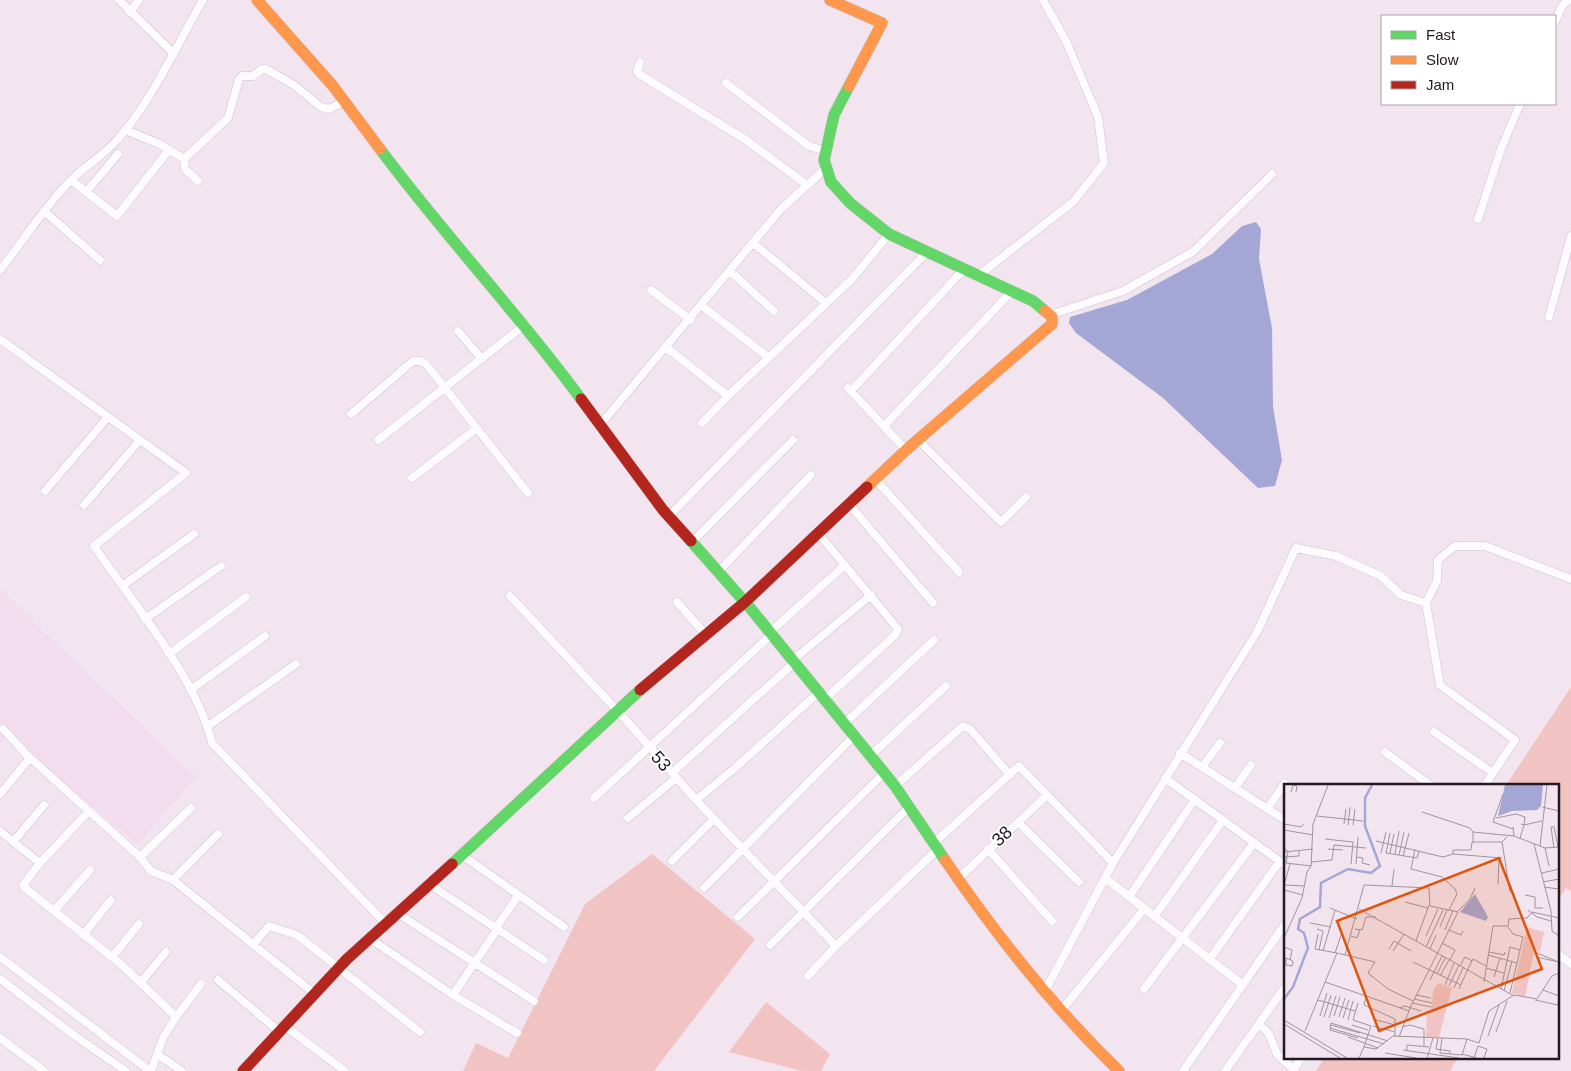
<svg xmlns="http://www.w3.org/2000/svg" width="1571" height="1071" viewBox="0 0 1571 1071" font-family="Helvetica,sans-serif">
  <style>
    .built { fill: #f4dcef }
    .green { fill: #f1c3c2 }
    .water { fill: #a4a7d5 }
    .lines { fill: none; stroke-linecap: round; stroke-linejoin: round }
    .street-casing { stroke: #cec3cc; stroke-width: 9 }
    .fast-casing { stroke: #cec3cc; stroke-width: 12 }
    .slow-casing { stroke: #cec3cc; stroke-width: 12 }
    .jam-casing { stroke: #cec3cc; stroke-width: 12 }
    .street { stroke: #fdfbfd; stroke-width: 8 }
    .fast { stroke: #63d668; stroke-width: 11 }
    .slow { stroke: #ff974d; stroke-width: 11 }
    .jam { stroke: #b3261e; stroke-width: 11 }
    .labels { text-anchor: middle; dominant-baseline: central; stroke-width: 4; stroke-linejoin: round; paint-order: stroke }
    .street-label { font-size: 18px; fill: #231a21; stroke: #fff }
    .inset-river { fill: none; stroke: #a4a7d5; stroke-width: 2.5 }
    .inset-road { fill: none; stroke: #a0949d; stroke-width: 1 }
    .view { fill: #de560d; fill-opacity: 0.15; stroke: #de560d; stroke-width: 2.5 }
    .inset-edge { fill: none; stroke: #231a21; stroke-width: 2.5 }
  </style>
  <rect width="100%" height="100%" fill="#f3e5f0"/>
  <path class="built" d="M 0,589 L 196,777 L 138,845 L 9,736 L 0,743 Z"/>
  <path class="green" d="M 1571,687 L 1571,891 L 1566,888 L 1557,902 L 1557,785 L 1506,785 Z
    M 652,854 L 755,939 L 654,1071 L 463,1071 L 476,1043 L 508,1058 L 585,904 Z
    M 766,1002 L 830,1054 L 821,1071 L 802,1071 L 729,1052 Z
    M 1325,1057 L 1458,1057 L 1450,1071 L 1316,1071 Z"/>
  <path class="water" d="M 1256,222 L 1261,229 L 1259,259 L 1272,328 L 1273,407 L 1282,460 L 1275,486 L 1258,488 L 1163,398 L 1076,333 L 1069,323 L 1070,317 L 1127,300 L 1212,254 L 1242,226 Z"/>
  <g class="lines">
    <defs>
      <path id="street" d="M 119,0 L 173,53
        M 130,12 L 139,0
        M 1555,22 L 1562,6 L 1569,0
        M 640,62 L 637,71 L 639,74 L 746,140 L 807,185
        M 726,83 L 809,146 L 826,151
        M 125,130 L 160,144 L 184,159 L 228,118 L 239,79 L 242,76 L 253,76 L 262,69 L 266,69 L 294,85 L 321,107 L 329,109 L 343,102
        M 184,159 L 185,169 L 198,181
        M 71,180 L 117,216 L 169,150
        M 86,192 L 118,154
        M 44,211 L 100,260
        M 1478,219 L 1501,149 L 1520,104
        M 753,243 L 826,303
        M 0,270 C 24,240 44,207 71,180 C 85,166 104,155 117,140 C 151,103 177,44 203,0
        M 730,271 L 774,311
        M 979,275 L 1073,202 L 1104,163 L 1098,117 L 1066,41 L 1043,0
        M 651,290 L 691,320
        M 702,306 L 768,357
        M 1050,315 L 1123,291 L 1194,251 L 1272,174
        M 1549,317 L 1571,236
        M 458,331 L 482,359
        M 0,339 L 186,473 L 94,546 C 133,603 196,677 212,743 L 385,923
        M 667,348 L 728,396
        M 848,388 L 906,450
        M 851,391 L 965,268
        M 351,414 L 413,361 L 421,361 L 426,364 L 528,493
        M 702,423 L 728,396 L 852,279 L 889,234
        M 600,425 L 781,209 L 827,167
        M 884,426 L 1012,291
        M 378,440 L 522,327
        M 918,440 L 1001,522 L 1026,497
        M 412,478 L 477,428
        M 875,479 L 959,572
        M 45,491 L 108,417
        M 849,504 L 933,603
        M 84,505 L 140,440
        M 669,516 L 928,251
        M 818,533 L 898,629 L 895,635 L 825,699
        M 692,542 L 793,440
        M 718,572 L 811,475
        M 122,586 L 194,534
        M 510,596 L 627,721 L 696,800 L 836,946
        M 677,602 L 706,635
        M 1426,603 L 1440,685 L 1515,740 L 1485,785
        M 145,619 L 221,566
        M 770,632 L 845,565
        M 169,654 L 246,597
        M 793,660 L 871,595
        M 192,689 L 265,636
        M 844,724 L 934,640
        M 208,726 L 296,664
        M 3,729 L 27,755 L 140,857 L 151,871 L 173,880 L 315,994
        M 1434,732 L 1493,773
        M 1385,752 L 1430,785
        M 1180,753 L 1285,820
        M 870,756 L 946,686
        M 1202,767 L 1220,743
        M 672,773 L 795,662
        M 1165,778 L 1285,865
        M 895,786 L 963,726 L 970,729 L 1010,775
        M 1235,788 L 1251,765
        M 0,794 L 30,758
        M 594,798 L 772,634
        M 696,800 L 735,768 L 819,692
        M 1267,809 L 1285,783
        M 628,818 L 676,778
        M 1018,822 L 1079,882
        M 0,831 L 40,863 L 23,885 L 24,887 L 122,965 L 176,1017 L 163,1038 L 151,1071
        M 13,842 L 44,805
        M 934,843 L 1019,766 L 1113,863
        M 988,849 L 1052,921
        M 462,855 L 564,927
        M 140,857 L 191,808
        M 672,861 L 714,819
        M 40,863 L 89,811
        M 1105,878 L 1243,985
        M 958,879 L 1047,795
        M 173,880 L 218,834
        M 429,884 L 544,960
        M 704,888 L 854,736
        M 1129,897 L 1195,799
        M 54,911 L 90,870
        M 397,913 L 534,1001
        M 738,917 L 884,773
        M 1154,917 L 1223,820
        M 496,928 L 518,896
        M 83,935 L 111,900
        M 369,938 L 453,995 L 517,1033
        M 253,945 L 269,926 L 297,935 L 420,1032
        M 770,945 L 909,807
        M 1557,953 L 1571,964
        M 0,957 L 150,1071
        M 112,957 L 139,924
        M 1209,960 L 1280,861
        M 808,976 L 836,946 L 938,849
        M 0,979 L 75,1036 L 126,1071
        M 218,980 L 280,1032
        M 141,982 L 166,952
        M 1144,989 L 1254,843
        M 1045,991 L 1113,863 L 1257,632 L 1296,548 L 1336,556 L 1381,576 L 1401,595 L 1426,603 L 1437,581 L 1438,560 L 1455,546 L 1485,546 L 1571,579
        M 453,995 L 494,934
        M 1061,1011 L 1144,909
        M 176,1017 L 201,984
        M 1259,1024 L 1269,1034 L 1277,1054 L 1294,1070
        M 285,1026 L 345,1071
        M 0,1038 L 44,1071
        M 157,1054 L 182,1071
        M 1183,1071 L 1285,924
        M 1225,1071 L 1285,987
        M 1293,1071 L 1302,1057"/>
      <path id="fast" d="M 849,86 L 834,115 L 824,160 L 831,182 L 850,203 L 889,234 L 1033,301 L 1045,311
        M 380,149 C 444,235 518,313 581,399
        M 691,541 L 751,609 L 895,786 L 945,860
        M 452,864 L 640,690"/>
      <path id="slow" d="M 257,0 L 333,86 L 380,149
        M 830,0 L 882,23 L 849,86
        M 867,487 L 906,450 L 1052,324 L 1052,317 L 1045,311
        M 945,860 C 996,935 1054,1008 1119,1071"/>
      <path id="jam" d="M 581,399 L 663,510 L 691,541
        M 640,690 L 745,602 L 867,487
        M 243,1071 L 347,959 L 452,864"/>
    </defs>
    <use href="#street" class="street-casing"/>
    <use href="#fast" class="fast-casing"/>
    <use href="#slow" class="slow-casing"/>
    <use href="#jam" class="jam-casing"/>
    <use href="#street" class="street"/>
    <use href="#fast" class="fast"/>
    <use href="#slow" class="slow"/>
    <use href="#jam" class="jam"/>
  </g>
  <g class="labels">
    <g class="street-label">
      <text transform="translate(661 761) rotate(49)">53</text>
      <text transform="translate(1002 836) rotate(-43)">38</text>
    </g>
  </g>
  <g transform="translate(1284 784)">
    <rect width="275" height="275" fill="#f3e5f0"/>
    <path d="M 243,143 L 260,148 L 256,167 L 250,167 L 241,213 L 228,209 ZM 154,199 L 168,204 L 155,253 L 142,253 L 143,226 L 147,226 L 149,207 Z" fill="#f1c3c2"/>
    <path d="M 221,1 L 259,1 L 257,22 L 253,26 L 228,27 L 214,32 ZM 191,110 L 204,133 L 202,137 L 176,128 Z" fill="#a4a7d5"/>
    <path class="inset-river" d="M 0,215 L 9,203 L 24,164 L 20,149 L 14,145 L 16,135 L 36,123 L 37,99 L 64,85 L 87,89 L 96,82 L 81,42 L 81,14 L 88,1"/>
    <path class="inset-road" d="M 7,8 L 9,1 L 13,2 L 12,8M 219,10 L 209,38 L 229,45M 258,23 L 275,27M 138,28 L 186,44 L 189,48M 33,32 L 79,37M 212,34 L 232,30 L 241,33 L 240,41 L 237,40M 60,40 L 62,25M 64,41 L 66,23M 69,41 L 71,25M 0,46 L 29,51M 0,46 L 0,40 L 17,43 L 20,40M 106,49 L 102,69 L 133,74 L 135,67M 230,52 L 261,64 L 275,63M 236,54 L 240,41 L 258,37M 41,55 L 69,58 L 67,80M 92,57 L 159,73 L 169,70M 189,58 L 189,48 L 230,52 L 229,43M 218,58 L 226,108M 250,60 L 267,127 L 268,147 L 275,152M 256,62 L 263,1M 0,63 L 4,68 L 2,79 L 27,82M 261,64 L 265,82M 270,64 L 267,43 L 270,43 L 274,63M 44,65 L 59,66M 131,65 L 127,85 L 158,93 L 171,105 L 173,110 L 165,126M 0,68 L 29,65M 97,69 L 102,48M 106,69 L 110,50M 111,70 L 115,47M 115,71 L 120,48M 119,72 L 125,49M 0,73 L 15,72 L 15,67M 72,73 L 79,74 L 78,79 L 86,81M 218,74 L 169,70 L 169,66 L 187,66 L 188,58 L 218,58 L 223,53M 27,78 L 48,76 L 50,61 L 82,64M 72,80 L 74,53M 258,89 L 275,85M 259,98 L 275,95M 214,100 L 215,74M 0,101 L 6,80M 0,101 L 21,102M 108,102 L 110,85M 260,103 L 275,105M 0,106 L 19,111M 241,111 L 251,113 L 251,124 L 259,124M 121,118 L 144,124M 46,124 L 73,135M 75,125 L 230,212M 244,126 L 253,133 L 267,137M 174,127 L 186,115 L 191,104M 26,139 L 47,143M 156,143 L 163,126M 224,143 L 229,150 L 239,153 L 226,209M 33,145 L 39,147 L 35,166M 71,145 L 78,146 L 82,133 L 92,133M 161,146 L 169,126M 165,146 L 177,151 L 179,147M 34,150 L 31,165 L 53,169M 67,152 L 73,154 L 76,145M 142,152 L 154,125M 0,154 L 18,114 L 23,88 L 27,82 L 29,40 L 44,1M 132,157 L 145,121M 158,159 L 171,166 L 166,176M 0,163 L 8,166 L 6,176M 142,163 L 159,126M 105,165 L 110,157 L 127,167M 146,165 L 152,151M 39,167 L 51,126M 109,167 L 120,150M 205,168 L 220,171 L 221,168M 51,169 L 57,151M 253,169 L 272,177M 61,171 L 80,101 L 145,104 L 146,122 L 174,128 L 127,222 L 115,253M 204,171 L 233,179M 0,173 L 2,174 L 9,177 L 8,182 L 2,181 L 2,174M 252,173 L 275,178M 129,178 L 177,201M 176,182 L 181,173 L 188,177M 202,184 L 220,189M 183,187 L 189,175 L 202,182M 153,190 L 161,174M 156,192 L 165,176M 210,193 L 216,174M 146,196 L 158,172M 41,198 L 82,212 L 80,221 L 111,235 L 111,252M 200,198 L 209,142 L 224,142 L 225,135 L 243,134 L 248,128 L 275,134M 161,201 L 170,179M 165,202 L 175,181M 170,204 L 179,184M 175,205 L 183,187M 217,205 L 226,163 L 236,166M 259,206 L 275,212M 220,207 L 228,177M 132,211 L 147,214M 82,212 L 125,227M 130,215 L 148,219M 34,216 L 71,227M 251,216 L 274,221 L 275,214M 74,219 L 69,236 L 87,242 L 80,263M 128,219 L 147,223M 116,224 L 121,222 L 137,227M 36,232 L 43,209M 50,232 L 56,213M 40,233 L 47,211M 55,233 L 61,214M 45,234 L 52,212M 59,234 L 65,216M 89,235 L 111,241M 0,236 L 63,274M 64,236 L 69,217M 0,240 L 56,274M 47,241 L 76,249M 68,241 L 84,246M 89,242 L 111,248M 118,243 L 126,241 L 140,245 L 140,262M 46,244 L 100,260M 21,247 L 53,169 L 91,178 L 84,189 L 104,205 L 129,217M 212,248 L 223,217M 204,252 L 215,221M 64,253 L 94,264M 74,254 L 46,246 L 47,239 L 104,257M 154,254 L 152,265 L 166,267 L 166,270M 158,254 L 156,269 L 178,271M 119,266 L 175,274M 123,267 L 123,261 L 145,263M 101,269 L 132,274M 178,270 L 193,274M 178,271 L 183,255M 75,274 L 80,263 L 92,265 L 109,252 L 183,255 L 195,259 L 205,227 L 230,211 L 253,215 L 268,192 L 275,189M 143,274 L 149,254M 190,274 L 194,262 L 203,265 L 200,274"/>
    <path class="view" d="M 215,74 L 258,185 L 95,247 L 53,137 Z"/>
    <rect width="275" height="275" class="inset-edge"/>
  </g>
  <rect x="1381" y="15" width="175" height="90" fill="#ffffff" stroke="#a7a3a6"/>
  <rect x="1391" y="31" width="25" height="8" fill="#63d668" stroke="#a7a3a6"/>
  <text x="1426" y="40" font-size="15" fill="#231a21">Fast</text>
  <rect x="1391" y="56" width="25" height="8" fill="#ff974d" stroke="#a7a3a6"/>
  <text x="1426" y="65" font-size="15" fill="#231a21">Slow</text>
  <rect x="1391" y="81" width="25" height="8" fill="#b3261e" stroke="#a7a3a6"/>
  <text x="1426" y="90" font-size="15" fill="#231a21">Jam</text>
</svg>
